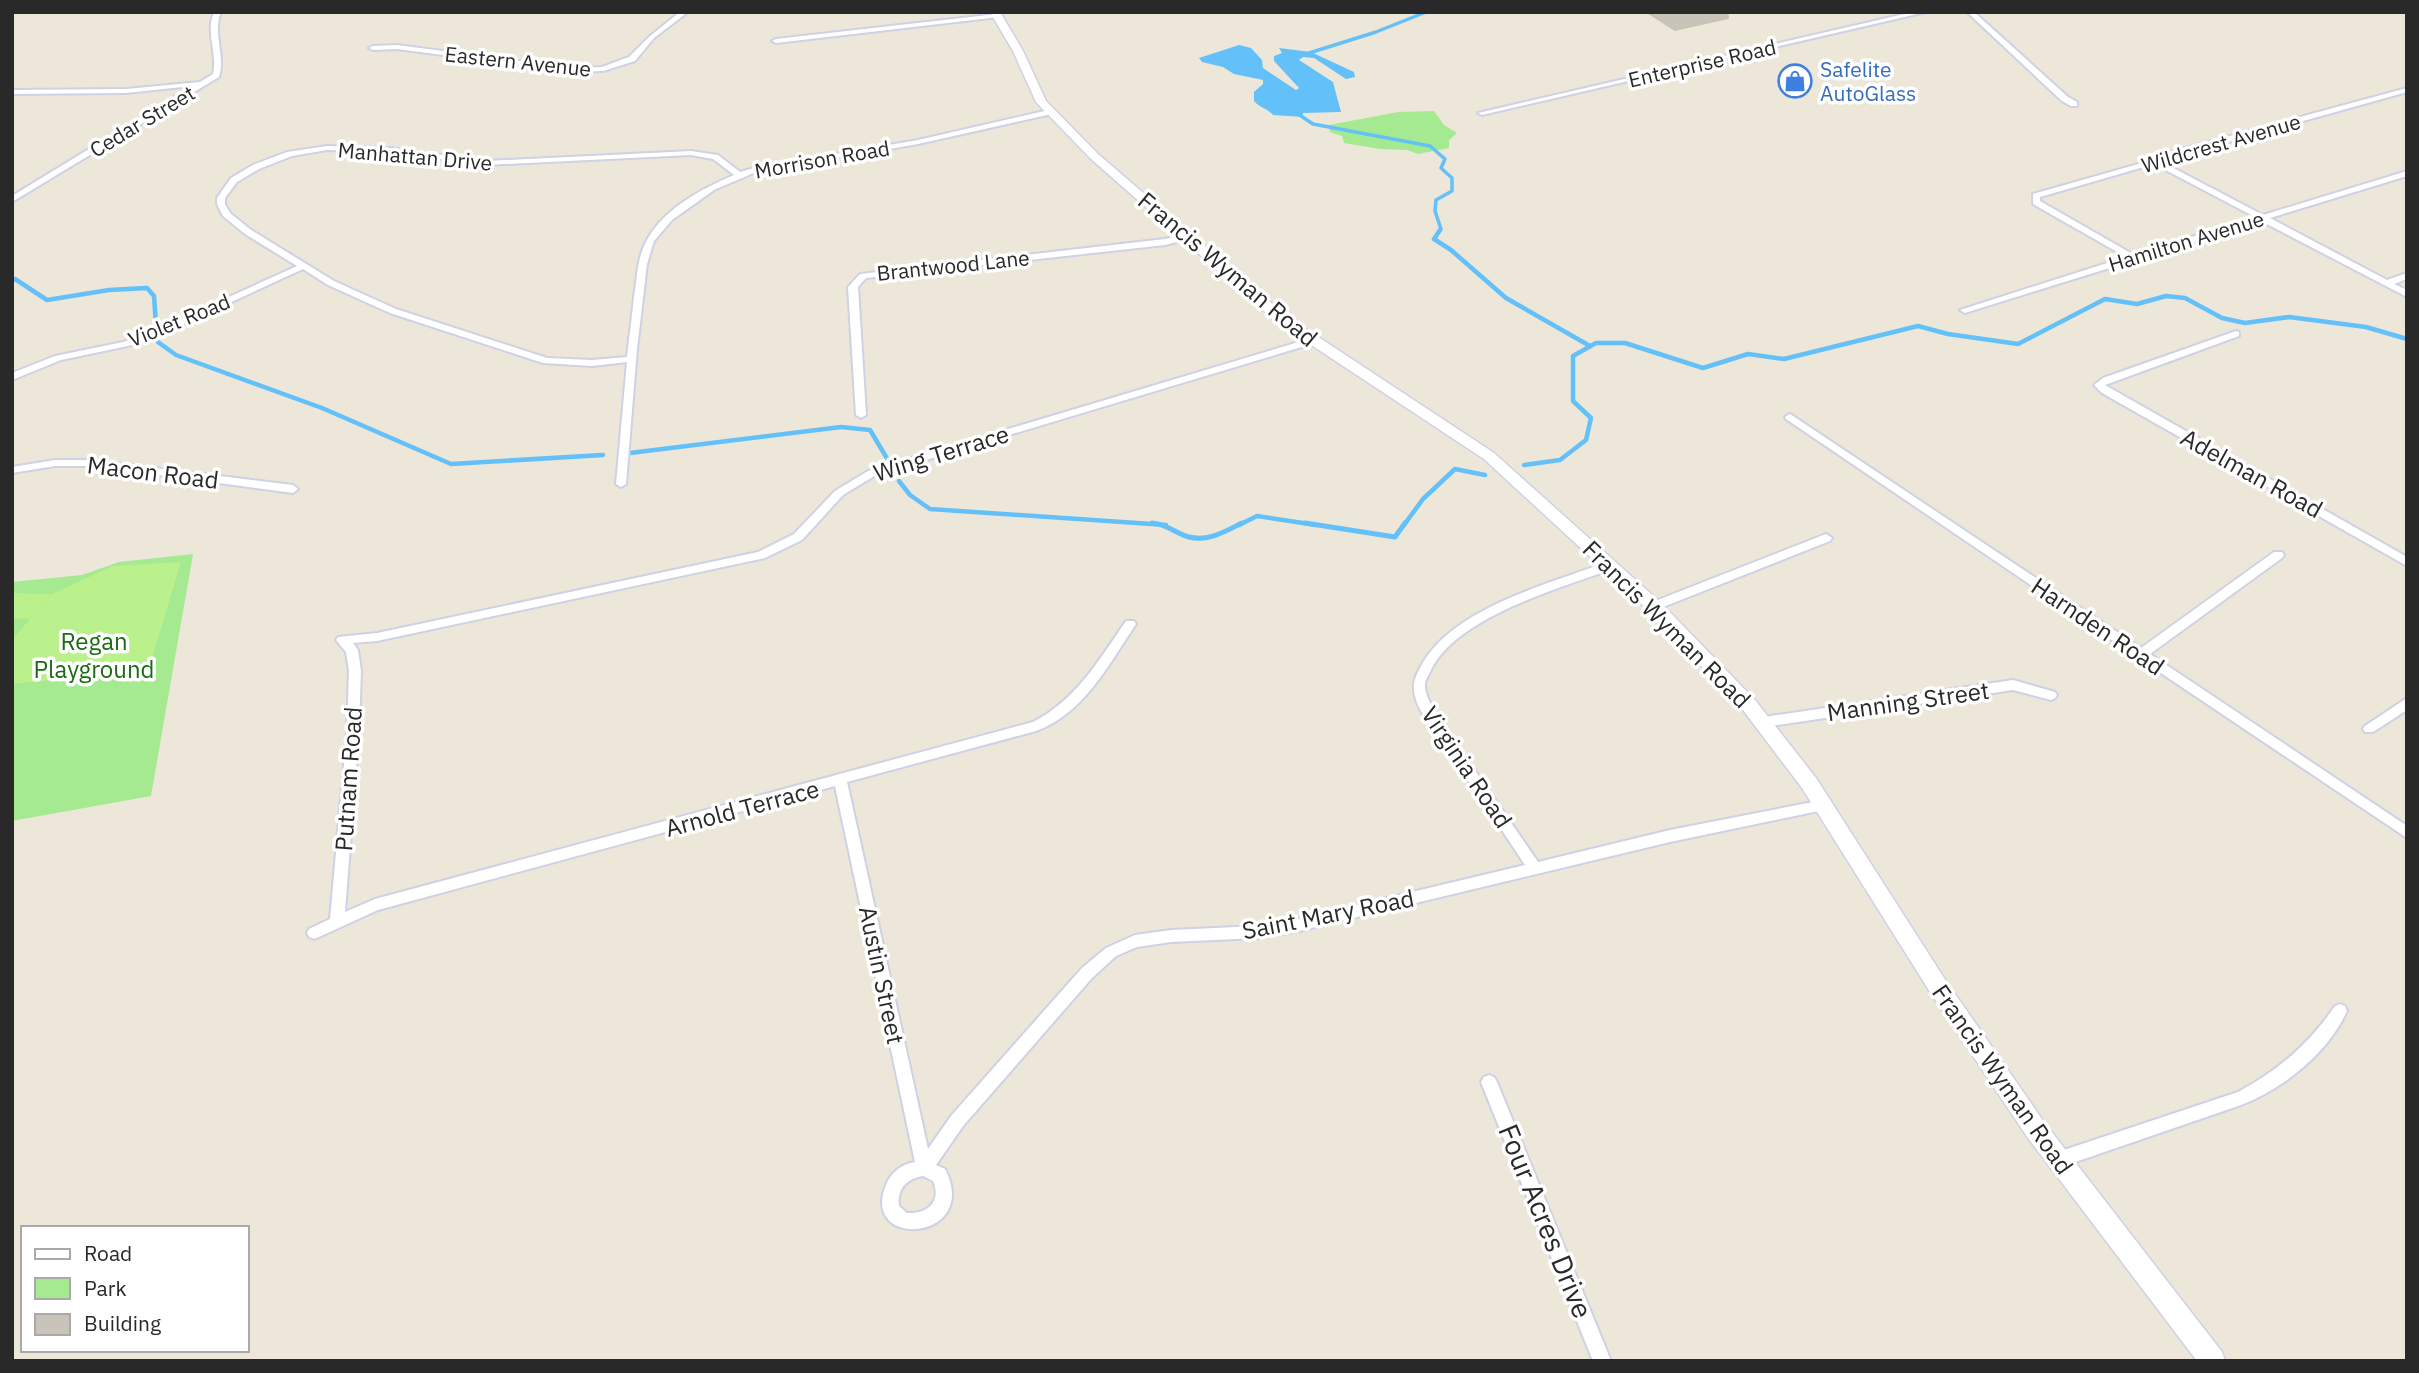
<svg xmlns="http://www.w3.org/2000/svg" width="2419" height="1373" viewBox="0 0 2419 1373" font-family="'IBM Plex Sans',sans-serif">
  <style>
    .green { fill: #a5e991 }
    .pitch { fill: #bbf18c }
    .water { fill: #63c0f9 }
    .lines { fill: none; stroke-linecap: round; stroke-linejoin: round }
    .stream-far2 { stroke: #63c0f9; stroke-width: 3.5 }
    .stream-far1 { stroke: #63c0f9; stroke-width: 4.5 }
    .stream { stroke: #63c0f9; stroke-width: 5 }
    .building { fill: #c8c4ba; stroke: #c8c3b3; stroke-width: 2 }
    .street-casing { stroke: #cfd1e4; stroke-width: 4 }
    .secondary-casing { stroke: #cfd1e4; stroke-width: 3 }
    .street { fill: #fff; fill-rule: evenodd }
    .secondary { fill: #fff; fill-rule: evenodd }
    .labels { text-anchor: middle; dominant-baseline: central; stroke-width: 7; stroke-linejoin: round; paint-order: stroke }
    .far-street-label { font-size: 21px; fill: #292929; stroke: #fff }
    .far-shop-label { font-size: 21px; fill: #366cbe; stroke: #fff; text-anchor: start }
    .street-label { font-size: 24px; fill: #292929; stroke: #fff }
    .park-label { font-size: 24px; fill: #1c6c14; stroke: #fff }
    .near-street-label { font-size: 28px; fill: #292929; stroke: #fff }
  </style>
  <rect width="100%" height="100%" fill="#ede7da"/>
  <path class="green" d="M 1434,111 L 1444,125 L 1457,133 L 1449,140 L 1449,148 L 1418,154 L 1407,150 L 1380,149 L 1344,143 L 1342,136 L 1330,132 L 1329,125 L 1398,112 Z
    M 193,554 L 151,796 L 12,821 L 12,582 L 82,575 L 119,562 Z"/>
  <path class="pitch" d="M 181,562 L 153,655 L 138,666 L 118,669 L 116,673 L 12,684 L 12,640 L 30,619 L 12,618 L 12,593 L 51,594 L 35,613 L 52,594 L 113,566 Z"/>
  <path class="water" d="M 1239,45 L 1251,48 L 1262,60 L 1263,68 L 1296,90 L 1299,88 L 1274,61 L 1274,56 L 1282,53 L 1279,48 L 1311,52 L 1354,72 L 1355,77 L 1346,79 L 1314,58 L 1303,57 L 1299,60 L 1333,82 L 1341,112 L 1303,113 L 1303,117 L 1273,115 C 1267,108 1260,108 1254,101 L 1254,92 L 1263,84 L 1263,80 L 1234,74 L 1223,67 L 1202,62 L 1199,58 Z"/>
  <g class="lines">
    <path class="stream-far2" d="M 1306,54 L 1376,32 L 1426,12
      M 1298,114 L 1313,124 L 1430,146 L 1445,159 L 1441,168 L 1452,178 L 1452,191 L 1436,200 L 1435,211 L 1441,229 L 1439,231"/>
    <path class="stream-far1" d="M 1440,230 L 1434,239 L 1451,250 L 1506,298 L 1590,346
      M 12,280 L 15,279 L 47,300 L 109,290 L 147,288 L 154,296 L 156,325
      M 158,342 L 176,355 L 322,408 L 451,464 L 603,455
      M 630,453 L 841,427 L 870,430 L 888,460
      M 1524,465 L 1560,460 L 1586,440 L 1591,418 L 1573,401 L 1573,356 L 1596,343 L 1625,343 L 1703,368 L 1748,354 L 1784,359 L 1918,326 L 1948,334 L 2018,344 L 2105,299 L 2137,304 L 2166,296 L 2185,298 L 2222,318 L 2245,323 L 2289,317 L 2366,327 L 2407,339
      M 899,481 L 910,495 L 930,509 L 1166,525
      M 1239,525 L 1257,516 L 1316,525
      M 1404,525 L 1423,499 L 1455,469 L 1485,475"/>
    <path class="stream" d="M 1152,523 C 1167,524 1175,533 1189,537 C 1208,542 1226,531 1242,523
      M 1305,523 L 1395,537 L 1405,523"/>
  </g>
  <path class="building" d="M 1647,12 L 1727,12 L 1728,18 L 1675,30 Z"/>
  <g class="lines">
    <defs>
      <path id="street" d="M 214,12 L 221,12 C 212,34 226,55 219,77 L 12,202 L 12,196 L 192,86 L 126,93 L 12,94 L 12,90 L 126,89 L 200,82 L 213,74 C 218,53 205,33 214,12 Z
        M 680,12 L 688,12 L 654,38 L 635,61 L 603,71 L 574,72 L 397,49 L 373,50 L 369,48 L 373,46 L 397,45 L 574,68 L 602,67 L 629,57 L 650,36 Z
        M 1913,12 L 1926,12 L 1482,115 L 1478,113 Z
        M 1967,12 L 1974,12 L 2068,97 L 2077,102 L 2077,106 L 2071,106 L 2062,101 Z
        M 997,14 L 1000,16 L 999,17 L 776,43 L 772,41 L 776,39 Z
        M 2407,88 L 2407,92 L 2160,161 L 2263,215 L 2407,171 L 2407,176 L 2270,218 L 2387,280 L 2407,273 L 2407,279 L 2394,284 L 2407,290 L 2407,297 L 2261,221 L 1968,312 L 1965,313 L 1960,310 L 2126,257 L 2033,204 L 2033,194 L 2142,163 L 2160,155 ZM 2154,164 L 2255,217 L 2134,255 L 2040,201 L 2040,197 Z
        M 1049,110 L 1053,112 L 1052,114 L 918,144 L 756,172 L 714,190 L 672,220 L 654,241 L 647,264 L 637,349 L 626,484 L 621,487 L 616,484 L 627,362 L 592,366 L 543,363 L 390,313 L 328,285 L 303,269 L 160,335 L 128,346 L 61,360 L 12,380 L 12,373 L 55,356 L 123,342 L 154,331 L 297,266 L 245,234 L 223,216 L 217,204 L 217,198 L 231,178 L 253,165 L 287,152 L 327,146 L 390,148 L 485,161 L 691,151 L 718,155 L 740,172 L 754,168 L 918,140 ZM 327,150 L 390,152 L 485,165 L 691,155 L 713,159 L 734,175 C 701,189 661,210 645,244 C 637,260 637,279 634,297 C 632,317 629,337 627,357 L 592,360 L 547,358 L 396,309 L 334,281 L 251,230 L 230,213 L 225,204 L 225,198 L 237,182 L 259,169 L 292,156 Z
        M 1186,234 L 1190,237 L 1189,239 L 1165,245 L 866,278 L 858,287 L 866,415 L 861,418 L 856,415 L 848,287 L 860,274 L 1165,239 Z
        M 2236,331 L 2239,332 L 2239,336 L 2105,385 L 2407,557 L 2407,566 L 2102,393 L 2094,385 L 2103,378 Z
        M 1312,338 L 1317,341 L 1315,343 L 876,475 L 843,495 L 802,540 L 765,558 L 377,641 L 353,643 L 358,650 L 361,671 L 359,731 L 345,912 L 375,899 L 1033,722 C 1076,700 1099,660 1126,621 L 1134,621 L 1136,624 L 1134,627 C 1108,666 1083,714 1036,731 L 847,782 L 928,1149 L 951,1116 L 1082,968 L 1106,948 L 1135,935 L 1171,930 L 1258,926 L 1299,919 L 1525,865 C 1499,825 1472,786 1445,746 C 1436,732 1418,712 1415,696 C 1412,684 1415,677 1421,666 C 1452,608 1549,584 1607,562 L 1615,562 L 1617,565 L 1615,568 C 1563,587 1459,616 1432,668 C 1430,673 1426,678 1425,683 C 1424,696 1433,707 1439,718 L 1538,862 L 1670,830 L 1823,800 L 1828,801 L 1830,805 L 1828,809 L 1670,842 L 1299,931 L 1258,938 L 1171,942 L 1137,947 L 1116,956 L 1092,978 L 963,1126 L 936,1165 L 945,1169 C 982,1241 859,1251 886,1185 C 891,1172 902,1164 915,1162 L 835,786 L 378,910 L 319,937 L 314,939 L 309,937 L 307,933 L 309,929 L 330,919 L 347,731 L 349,671 L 346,652 L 336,640 L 338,637 L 377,633 L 758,552 L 794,534 L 835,491 L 868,471 ZM 923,1176 L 933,1181 C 942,1202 927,1214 907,1213 L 899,1206 C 897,1188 907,1179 923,1176 Z
        M 1790,414 L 2141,648 L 2274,552 L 2282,552 L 2284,555 L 2282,558 L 2150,654 L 2407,826 L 2407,838 L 2140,659 L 2136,658 L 2134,655 L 1786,419 L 1785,417 Z
        M 55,460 L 91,460 L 293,485 L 298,489 L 293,493 L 91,466 L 55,466 L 12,473 L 12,467 Z
        M 1826,534 L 1832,538 L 1830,541 L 1658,609 L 1654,610 L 1648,606 L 1650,603 Z
        M 2013,680 L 2055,692 L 2057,695 L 2055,698 L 2051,700 L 2013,690 L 1764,727 L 1760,725 L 1758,722 L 1760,719 L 1764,717 Z
        M 2407,698 L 2407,710 L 2373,732 L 2365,732 L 2363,729 L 2365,726 Z
        M 2340,1004 L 2345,1006 L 2347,1011 C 2328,1053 2283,1089 2241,1105 L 2058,1168 L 2052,1166 L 2050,1160 L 2052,1154 L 2238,1092 C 2278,1071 2309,1044 2335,1006 Z
        M 1489,1075 L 1494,1077 L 1497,1082 L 1611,1361 L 1593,1361 L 1481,1082 L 1484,1077 Z"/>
      <path id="secondary" d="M 990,12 L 1000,12 L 1023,51 L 1046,101 L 1098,154 L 1285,315 L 1494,453 L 1660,602 L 1755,700 L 1816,778 L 1944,978 L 2044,1122 L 2222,1352 L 2225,1361 L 2197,1361 L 2028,1138 L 1930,992 L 1802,788 L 1743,710 L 1648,610 L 1484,459 L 1275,321 L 1090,158 L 1036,102 L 1013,51 Z"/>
    </defs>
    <use href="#street" class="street-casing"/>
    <use href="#secondary" class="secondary-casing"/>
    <use href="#street" class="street"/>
    <use href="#secondary" class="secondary"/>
  </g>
  <defs>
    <symbol id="shop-ring" viewBox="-11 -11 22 22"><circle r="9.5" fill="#fff" stroke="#3f7fe0" stroke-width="1.5"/><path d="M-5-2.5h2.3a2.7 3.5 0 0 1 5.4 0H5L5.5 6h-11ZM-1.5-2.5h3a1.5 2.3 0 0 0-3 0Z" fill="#3f7fe0"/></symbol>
  </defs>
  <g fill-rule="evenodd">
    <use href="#shop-ring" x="1776" y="62" width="38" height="38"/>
  </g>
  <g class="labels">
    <g class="far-street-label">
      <text transform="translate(518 61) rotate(6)">Eastern Avenue</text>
      <text transform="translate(1702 63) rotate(-13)">Enterprise Road</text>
      <text transform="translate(142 121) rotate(-31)">Cedar Street</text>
      <text transform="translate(2221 143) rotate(-16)">Wildcrest Avenue</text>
      <text transform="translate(415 156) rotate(5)">Manhattan Drive</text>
      <text transform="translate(822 159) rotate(-10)">Morrison Road</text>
      <text transform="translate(2186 241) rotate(-17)">Hamilton Avenue</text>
      <text transform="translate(953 265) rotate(-6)">Brantwood Lane</text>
      <text transform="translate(179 320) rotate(-22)">Violet Road</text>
    </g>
    <g class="far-shop-label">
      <text x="1820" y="69">Safelite<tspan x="1820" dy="24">AutoGlass</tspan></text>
    </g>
    <g class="street-label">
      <text transform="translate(1228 269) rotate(40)">Francis Wyman Road</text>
      <text transform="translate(941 453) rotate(-17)">Wing Terrace</text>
      <text transform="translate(153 472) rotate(7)">Macon Road</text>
      <text transform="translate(2252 473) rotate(29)">Adelman Road</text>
      <text transform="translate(1667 624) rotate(45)">Francis Wyman Road</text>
      <text transform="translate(2098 626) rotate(34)">Harnden Road</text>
      <text transform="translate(1908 701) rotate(-8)">Manning Street</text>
      <text transform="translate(1467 767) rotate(56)">Virginia Road</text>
      <text transform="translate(348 779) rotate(-86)">Putnam Road</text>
      <text transform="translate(742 808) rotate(-15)">Arnold Terrace</text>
      <text transform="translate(1328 914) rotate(-11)">Saint Mary Road</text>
      <text transform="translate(882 975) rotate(78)">Austin Street</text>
      <text transform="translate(2003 1079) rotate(55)">Francis Wyman Road</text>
    </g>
    <g class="park-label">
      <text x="94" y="641">Regan<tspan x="94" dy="28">Playground</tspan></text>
    </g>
    <g class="near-street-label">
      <text transform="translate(1546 1221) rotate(68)">Four Acres Drive</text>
    </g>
  </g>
  <rect width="2419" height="1373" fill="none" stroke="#292929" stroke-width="28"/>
  <rect x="21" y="1226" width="228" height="126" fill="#ffffff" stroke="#a9a9a9" stroke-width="2"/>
  <rect x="35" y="1249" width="35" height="10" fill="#ffffff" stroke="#a9a9a9" stroke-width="2"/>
  <text x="84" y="1261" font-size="21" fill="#292929">Road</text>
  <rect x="35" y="1278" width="35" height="21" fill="#a5e991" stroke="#a9a9a9" stroke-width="2"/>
  <text x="84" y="1296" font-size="21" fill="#292929">Park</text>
  <rect x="35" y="1314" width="35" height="21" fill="#c8c4ba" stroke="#a9a9a9" stroke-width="2"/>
  <text x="84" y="1331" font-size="21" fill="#292929">Building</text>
</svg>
